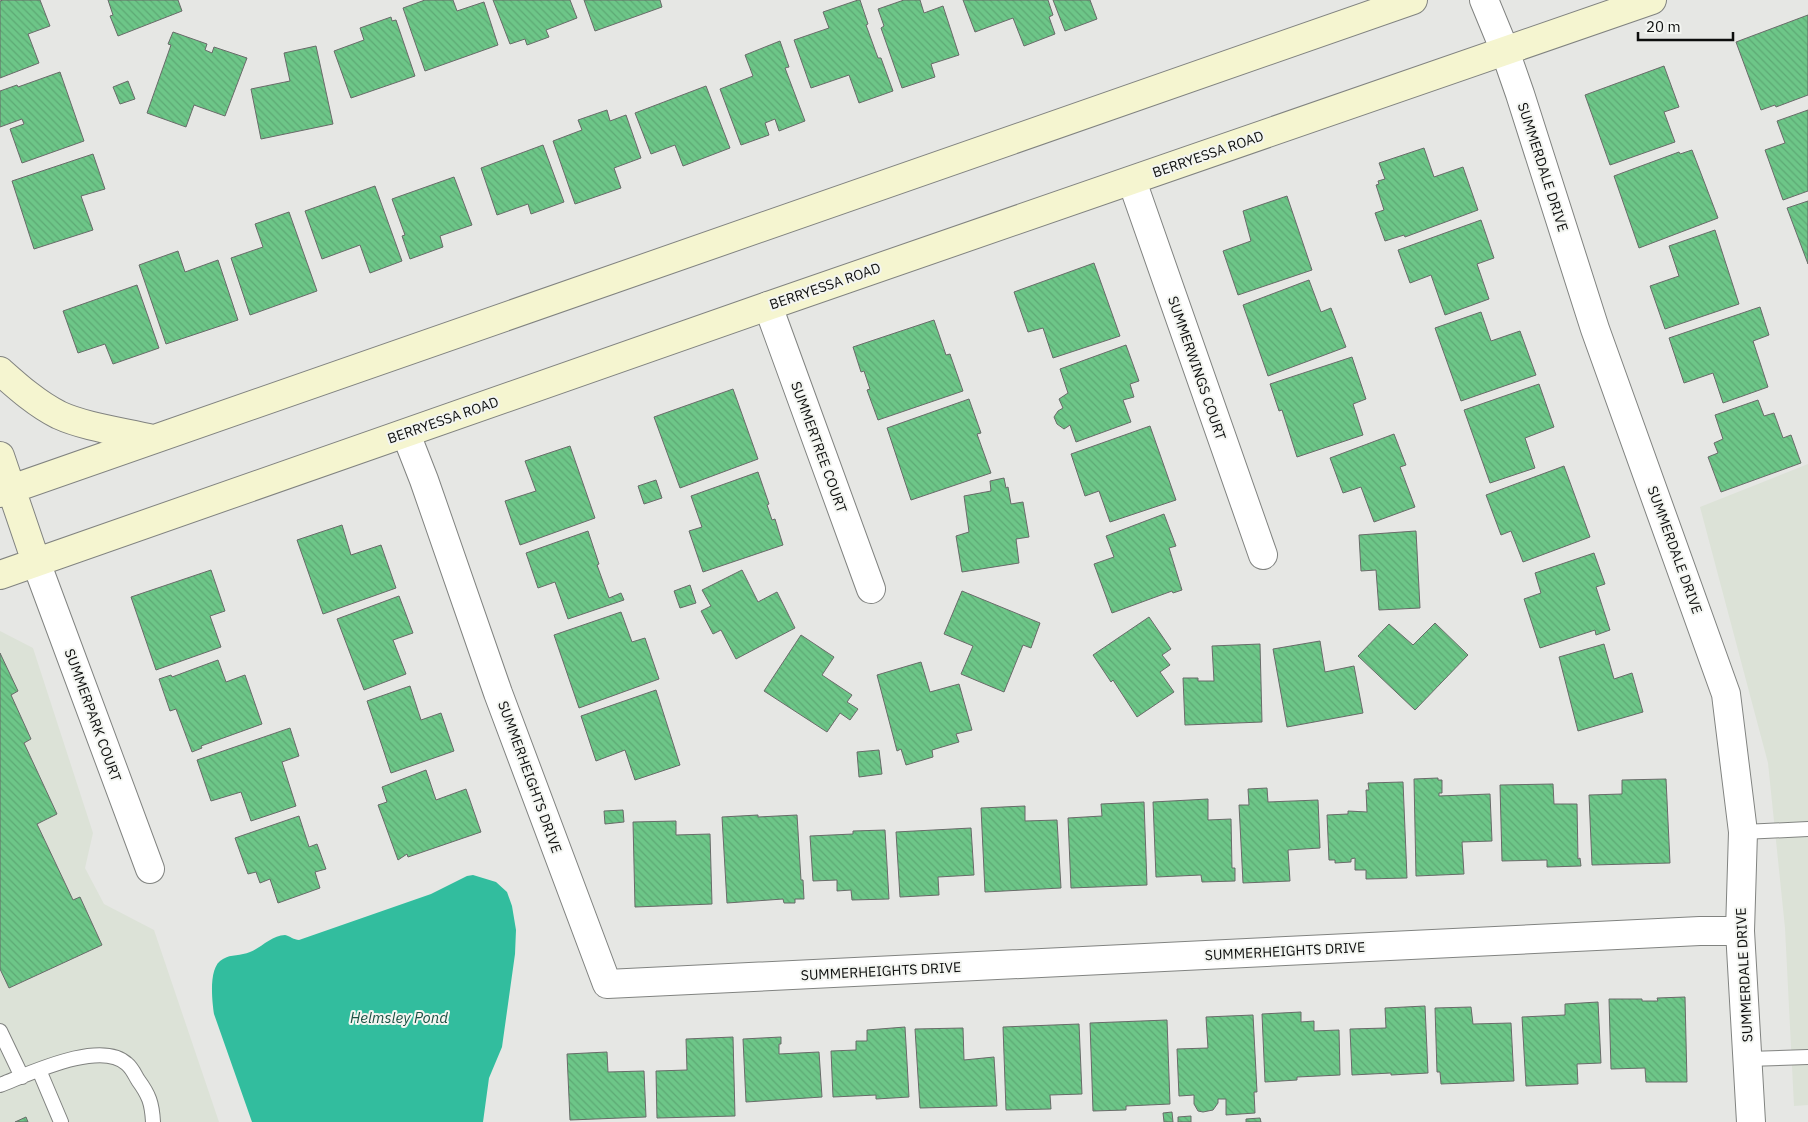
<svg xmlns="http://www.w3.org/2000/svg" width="1808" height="1122" viewBox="0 0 1808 1122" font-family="'IBM Plex Sans',sans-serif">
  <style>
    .built { fill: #dce2d7 }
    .water { fill: #32bd9e }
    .building { fill: url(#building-back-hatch); stroke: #696b69 }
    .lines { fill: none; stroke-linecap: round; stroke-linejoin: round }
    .lane-casing { stroke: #818380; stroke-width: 16 }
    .street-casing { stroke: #818380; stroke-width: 30 }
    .secondary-casing { stroke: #818380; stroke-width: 30 }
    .lane { stroke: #fff; stroke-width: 14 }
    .street { stroke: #fff; stroke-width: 28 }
    .secondary { stroke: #f5f5d0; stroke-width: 28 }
    .labels { text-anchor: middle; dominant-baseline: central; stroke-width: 4; stroke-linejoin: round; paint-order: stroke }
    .street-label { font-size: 14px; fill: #0d0e0d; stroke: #f3f5f1 }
    .water-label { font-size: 15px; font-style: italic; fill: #1a5143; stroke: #f3f5f1 }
  </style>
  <defs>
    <pattern id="building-back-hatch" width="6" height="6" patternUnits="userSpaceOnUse" patternTransform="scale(1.25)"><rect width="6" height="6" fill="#6dc688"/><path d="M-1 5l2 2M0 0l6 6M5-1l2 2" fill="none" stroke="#5da974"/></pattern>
  </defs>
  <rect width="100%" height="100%" fill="#e6e7e4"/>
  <path class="built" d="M 1808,464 L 1808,1105 L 1794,1106 L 1785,928 L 1768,763 L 1700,507 Z
    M 0,631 L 33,648 L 93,833 L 85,868 L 104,904 L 154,930 L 219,1122 L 0,1122 Z"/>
  <path class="water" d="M 473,875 L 496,882 L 507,892 L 512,906 L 516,930 L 515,954 L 502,1047 L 489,1078 L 483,1122 L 252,1122 L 214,1014 C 212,1000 208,966 223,959 C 231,954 241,956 250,952 C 261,948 272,935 285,935 C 290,936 294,940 299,940 L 431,894 L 467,876 Z"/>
  <path class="building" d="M 3,0 L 40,0 L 50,26 L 28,34 L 39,63 L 0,78 L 0,1 Z
    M 108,0 L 178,0 L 182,11 L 118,36 L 110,16 L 113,15 Z
    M 425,0 L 453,0 L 457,11 L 484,2 L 498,45 L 425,71 L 403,8 Z
    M 493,0 L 570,0 L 577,18 L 546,30 L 549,37 L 527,45 L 525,39 L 510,44 Z
    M 584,0 L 660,0 L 662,7 L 595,31 Z
    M 858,0 L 860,0 L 868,24 L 866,25 L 878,58 L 881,58 L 893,91 L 859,103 L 849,75 L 811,88 L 794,40 L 829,28 L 823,12 Z
    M 904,0 L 920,0 L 924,13 L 943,6 L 959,55 L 931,64 L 935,77 L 902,88 L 881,28 L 884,26 L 878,9 Z
    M 963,0 L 1048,0 L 1053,15 L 1049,17 L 1055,34 L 1024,46 L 1013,18 L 975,32 Z
    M 1053,0 L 1090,0 L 1097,19 L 1065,31 Z
    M 1808,15 L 1808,95 L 1776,107 L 1775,105 L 1761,110 L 1736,42 Z
    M 391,17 L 392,21 L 396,20 L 415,76 L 351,98 L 334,51 L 364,40 L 360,28 Z
    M 173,32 L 207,44 L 205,50 L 212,53 L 214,47 L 247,58 L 225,116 L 194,105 L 186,127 L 147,113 L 171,45 L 168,44 Z
    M 780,41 L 789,67 L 785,68 L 805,121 L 779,131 L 775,119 L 765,123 L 769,135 L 741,145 L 720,89 L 753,76 L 745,55 Z
    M 316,46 L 333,124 L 261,139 L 251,89 L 290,81 L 284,53 Z
    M 1664,66 L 1679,107 L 1664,112 L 1675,142 L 1610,165 L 1585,95 Z
    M 60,72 L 84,141 L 22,163 L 10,129 L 24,124 L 22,119 L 0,127 L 0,91 L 17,85 L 18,87 Z
    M 128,81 L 135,99 L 120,104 L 113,87 Z
    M 706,86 L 730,148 L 683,166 L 675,145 L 651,154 L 635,113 Z
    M 607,110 L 610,121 L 626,115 L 641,158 L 614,168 L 621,188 L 575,204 L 553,141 L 582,130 L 578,120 Z
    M 1808,110 L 1808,191 L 1783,200 L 1765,150 L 1785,143 L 1777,121 Z
    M 543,145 L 564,202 L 531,214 L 528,204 L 497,215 L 481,168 Z
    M 1424,148 L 1434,177 L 1463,167 L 1478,210 L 1405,237 L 1404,235 L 1385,241 L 1375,213 L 1384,210 L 1376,185 L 1379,184 L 1378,181 L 1385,179 L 1379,163 Z
    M 1692,150 L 1718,218 L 1639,248 L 1614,176 L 1679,152 L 1680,154 Z
    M 93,154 L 105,189 L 81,196 L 93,230 L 34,249 L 12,181 Z
    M 454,177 L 472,225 L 440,236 L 443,247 L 410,259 L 402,236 L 405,235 L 392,199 Z
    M 375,186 L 402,261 L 370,273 L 360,245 L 322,259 L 305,211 Z
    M 1287,196 L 1312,270 L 1238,295 L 1223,251 L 1251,241 L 1243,211 Z
    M 1808,201 L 1808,264 L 1787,208 Z
    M 289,212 L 317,291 L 250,315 L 231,258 L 263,247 L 255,224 Z
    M 1481,220 L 1494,258 L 1477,264 L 1489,299 L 1445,315 L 1431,275 L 1410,283 L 1398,250 Z
    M 1715,230 L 1739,304 L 1665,329 L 1650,286 L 1679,276 L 1669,246 Z
    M 178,251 L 185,272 L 218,260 L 238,320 L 166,344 L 139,265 Z
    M 1094,263 L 1120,336 L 1053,358 L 1043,328 L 1028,332 L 1014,292 Z
    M 1309,280 L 1321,312 L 1331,308 L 1346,347 L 1268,376 L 1243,305 Z
    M 137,285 L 159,348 L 113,364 L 105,344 L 78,353 L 63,311 Z
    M 1760,307 L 1769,335 L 1753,341 L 1768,387 L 1723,403 L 1713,373 L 1684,383 L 1669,338 Z
    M 1481,312 L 1491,341 L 1520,331 L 1536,375 L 1461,401 L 1435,328 Z
    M 934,320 L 946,355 L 950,354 L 963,391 L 878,420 L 867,390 L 870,389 L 864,371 L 861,372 L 853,347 Z
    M 1126,345 L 1139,381 L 1130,384 L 1134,397 L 1123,400 L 1131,422 L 1076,442 L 1070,425 L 1064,429 L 1057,424 L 1054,417 L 1058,411 L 1063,408 L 1059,399 L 1068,393 L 1060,369 Z
    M 1352,357 L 1366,399 L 1353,404 L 1363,435 L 1297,457 L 1282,410 L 1279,411 L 1270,384 Z
    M 1539,384 L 1554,427 L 1525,438 L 1535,468 L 1490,483 L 1464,410 Z
    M 733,389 L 758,459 L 680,488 L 654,417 Z
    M 969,399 L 981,433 L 977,434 L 991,473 L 911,500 L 887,428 Z
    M 1758,400 L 1764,416 L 1774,413 L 1783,438 L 1791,435 L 1801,463 L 1721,492 L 1708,457 L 1718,453 L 1714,443 L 1723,439 L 1715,415 Z
    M 1150,426 L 1176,500 L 1110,522 L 1099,491 L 1085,496 L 1071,454 Z
    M 1394,434 L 1406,465 L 1400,467 L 1415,507 L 1374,522 L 1361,487 L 1343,493 L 1330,458 Z
    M 570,446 L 595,518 L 520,545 L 505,501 L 536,491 L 525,461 Z
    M 1564,466 L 1590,537 L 1523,562 L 1511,531 L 1501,535 L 1486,495 Z
    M 758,472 L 769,504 L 767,505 L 772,520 L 775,519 L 783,545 L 703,572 L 689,531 L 702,527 L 691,496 Z
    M 1004,478 L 1006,488 L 1008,487 L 1011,504 L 1023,502 L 1029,537 L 1016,539 L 1019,563 L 962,572 L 956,536 L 969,532 L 964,496 L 991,491 L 990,481 Z
    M 656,480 L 662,498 L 644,504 L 638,486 Z
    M 1164,514 L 1176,546 L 1169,548 L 1182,590 L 1173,593 L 1172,591 L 1112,613 L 1094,564 L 1114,557 L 1106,536 Z
    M 342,525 L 351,555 L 381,545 L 396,588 L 323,614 L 297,540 Z
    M 588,531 L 599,564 L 597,565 L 609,598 L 621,593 L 624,600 L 568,619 L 555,582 L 538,588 L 526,553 Z
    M 1416,531 L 1420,608 L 1379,610 L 1376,570 L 1361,571 L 1359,535 Z
    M 1594,553 L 1605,584 L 1596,587 L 1610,630 L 1596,635 L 1595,630 L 1540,648 L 1524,599 L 1541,593 L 1535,573 Z
    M 211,570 L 225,611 L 210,616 L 221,647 L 156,670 L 131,597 Z
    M 742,570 L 758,602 L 777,592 L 795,628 L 736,659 L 721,630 L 713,634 L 701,611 L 711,606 L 702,590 Z
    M 690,585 L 696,603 L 680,608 L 674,591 Z
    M 962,591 L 1040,623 L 1031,648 L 1023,645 L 1004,692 L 961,674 L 973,646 L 944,634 Z
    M 399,596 L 413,633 L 393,640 L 406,674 L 364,690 L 337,619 Z
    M 621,612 L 632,642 L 645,638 L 659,679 L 579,708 L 554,635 Z
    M 1149,617 L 1171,649 L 1162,655 L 1170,665 L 1160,672 L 1174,692 L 1137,717 L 1113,680 L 1111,682 L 1093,655 Z
    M 1435,623 L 1468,655 L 1415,710 L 1358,656 L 1389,624 L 1413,645 Z
    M 801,635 L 834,657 L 822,675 L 852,695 L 847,702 L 858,709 L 850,720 L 840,713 L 827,732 L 764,691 Z
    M 1320,641 L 1325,672 L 1354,666 L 1363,713 L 1287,727 L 1273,649 Z
    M 1260,644 L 1262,722 L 1185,725 L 1183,678 L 1198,678 L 1198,681 L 1214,681 L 1212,646 Z
    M 1604,644 L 1614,679 L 1632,673 L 1643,712 L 1578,731 L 1559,657 Z
    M 0,653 L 18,691 L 11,695 L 31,739 L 24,743 L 57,814 L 37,824 L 73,900 L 80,897 L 102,945 L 9,988 L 0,969 Z
    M 218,660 L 226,682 L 245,675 L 262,724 L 201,746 L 202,748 L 192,752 L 176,709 L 170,711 L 159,679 L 171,675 L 172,677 Z
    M 921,662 L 930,692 L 959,684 L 972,730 L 956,734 L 959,742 L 932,750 L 933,757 L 906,765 L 901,749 L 897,751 L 877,675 Z
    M 410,686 L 421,720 L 441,713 L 454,751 L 391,773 L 367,701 Z
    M 656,690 L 680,765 L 635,780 L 625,750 L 596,761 L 581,716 Z
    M 290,728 L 299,756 L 282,762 L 296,806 L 251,821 L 241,792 L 211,801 L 197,760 Z
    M 879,750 L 882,774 L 859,777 L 857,752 Z
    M 426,770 L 436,800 L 466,789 L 481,832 L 408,857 L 407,854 L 398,860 L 378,805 L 387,802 L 382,787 Z
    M 1438,778 L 1438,780 L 1442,780 L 1442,793 L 1439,793 L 1439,796 L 1490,794 L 1492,841 L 1462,842 L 1464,874 L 1416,876 L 1414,779 Z
    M 1666,779 L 1670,863 L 1592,865 L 1589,795 L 1622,794 L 1622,780 Z
    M 1403,782 L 1407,878 L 1366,879 L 1366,870 L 1355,870 L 1355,858 L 1351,859 L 1351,862 L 1335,863 L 1335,860 L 1329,860 L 1327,815 L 1348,814 L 1348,811 L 1367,812 L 1366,790 L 1369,790 L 1368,783 Z
    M 1553,784 L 1554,804 L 1577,804 L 1578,859 L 1580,858 L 1581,866 L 1547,867 L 1547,860 L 1502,861 L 1500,785 Z
    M 1267,788 L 1268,802 L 1318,800 L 1320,848 L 1288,850 L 1290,881 L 1243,883 L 1239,805 L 1249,805 L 1248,789 Z
    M 1208,799 L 1208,820 L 1231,819 L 1232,868 L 1235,868 L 1235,881 L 1202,882 L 1201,875 L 1156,877 L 1153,802 Z
    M 1144,802 L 1147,885 L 1071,888 L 1068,818 L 1102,816 L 1101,804 Z
    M 1025,806 L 1025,821 L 1057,820 L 1061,888 L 985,892 L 981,808 Z
    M 623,810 L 624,822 L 605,824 L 604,811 Z
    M 758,815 L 758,817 L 797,815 L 801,880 L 803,880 L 804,899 L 795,899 L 795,903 L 784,903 L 783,899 L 727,903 L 722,817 Z
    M 299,816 L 309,847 L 317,844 L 326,869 L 315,872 L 320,888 L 278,903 L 270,879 L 260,883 L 256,872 L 248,874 L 235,838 Z
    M 676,821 L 676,835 L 710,834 L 712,904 L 635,907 L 633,822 Z
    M 971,828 L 974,875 L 938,877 L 939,895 L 900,897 L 896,832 Z
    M 885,830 L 889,899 L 852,900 L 851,890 L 837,891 L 837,880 L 813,881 L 810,836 L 853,834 L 853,831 Z
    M 1685,997 L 1687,1082 L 1646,1082 L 1645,1068 L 1611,1069 L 1609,999 L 1642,999 L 1642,1001 L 1658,1001 L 1657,998 Z
    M 1598,1002 L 1601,1063 L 1577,1064 L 1578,1084 L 1526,1086 L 1522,1017 L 1565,1015 L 1565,1004 Z
    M 1425,1006 L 1428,1073 L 1391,1075 L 1391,1073 L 1352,1075 L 1350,1029 L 1386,1028 L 1385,1008 Z
    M 1471,1007 L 1473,1024 L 1511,1023 L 1514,1081 L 1441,1084 L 1440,1072 L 1437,1072 L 1435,1008 Z
    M 1301,1012 L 1301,1022 L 1314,1021 L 1314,1031 L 1339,1030 L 1340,1075 L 1297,1077 L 1297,1080 L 1265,1082 L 1262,1014 Z
    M 1253,1015 L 1257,1092 L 1254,1092 L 1255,1113 L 1226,1115 L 1226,1099 L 1218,1099 L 1218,1103 L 1213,1110 L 1203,1112 L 1198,1111 L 1194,1104 L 1194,1095 L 1179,1096 L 1177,1049 L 1208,1048 L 1206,1017 Z
    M 1167,1020 L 1170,1104 L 1126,1106 L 1126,1110 L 1093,1111 L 1090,1023 Z
    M 1079,1024 L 1082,1094 L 1050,1095 L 1051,1109 L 1006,1110 L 1003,1027 Z
    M 905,1027 L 909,1097 L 876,1099 L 876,1095 L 833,1097 L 831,1051 L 856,1050 L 856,1041 L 867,1041 L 867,1030 Z
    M 963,1028 L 964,1060 L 994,1057 L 997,1106 L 920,1108 L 915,1029 Z
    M 733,1037 L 735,1116 L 657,1118 L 656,1071 L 687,1070 L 686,1039 Z
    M 781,1037 L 781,1044 L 779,1044 L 779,1054 L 819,1052 L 822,1097 L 746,1102 L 743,1039 Z
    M 607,1052 L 608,1072 L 644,1071 L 646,1117 L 570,1120 L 567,1054 Z
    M 1172,1112 L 1173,1122 L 1164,1122 L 1163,1113 Z
    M 1191,1116 L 1191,1122 L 1178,1122 L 1178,1117 Z
    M 26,1117 L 28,1122 L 15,1122 Z
    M 1260,1118 L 1261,1122 L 1246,1122 L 1246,1119 Z"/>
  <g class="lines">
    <defs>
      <path id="lane" d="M 1743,832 L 1808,829
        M 0,1031 L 22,1077
        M 1748,1059 L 1808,1057
        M 39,1070 L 61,1122
        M 0,1085 C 29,1074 101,1039 127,1064 C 132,1068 135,1075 138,1080 C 149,1095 152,1103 153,1122"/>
      <path id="street" d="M 1484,0 L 1505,51 L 1520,94 L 1595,329 L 1726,694 L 1743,832 L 1740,931 L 1751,1122
        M 1132,181 L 1263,555
        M 768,306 L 871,589
        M 406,434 L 424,480 L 498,693 L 607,984 L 1700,931 L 1740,931
        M 36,562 L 150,869"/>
      <path id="secondary" d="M 0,371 C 18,387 37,404 59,415 C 85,427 124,432 153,439
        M 0,456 L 36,562
        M 0,493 L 1413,0
        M 0,575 L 768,306 L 1652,0"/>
    </defs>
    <use href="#lane" class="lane-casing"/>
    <use href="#street" class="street-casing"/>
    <use href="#secondary" class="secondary-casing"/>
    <use href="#lane" class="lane"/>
    <use href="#street" class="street"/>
    <use href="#secondary" class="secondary"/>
  </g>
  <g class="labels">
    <g class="street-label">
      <text transform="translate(1208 154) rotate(-19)">BERRYESSA ROAD</text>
      <text transform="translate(1543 167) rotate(72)">SUMMERDALE DRIVE</text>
      <text transform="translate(825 286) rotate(-19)">BERRYESSA ROAD</text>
      <text transform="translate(1197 368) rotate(71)">SUMMERWINGS COURT</text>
      <text transform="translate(443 420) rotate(-19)">BERRYESSA ROAD</text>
      <text transform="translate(819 447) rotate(70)">SUMMERTREE COURT</text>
      <text transform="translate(1675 550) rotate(70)">SUMMERDALE DRIVE</text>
      <text transform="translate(93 715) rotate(70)">SUMMERPARK COURT</text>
      <text transform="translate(530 777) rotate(70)">SUMMERHEIGHTS DRIVE</text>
      <text transform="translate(1285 951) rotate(-3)">SUMMERHEIGHTS DRIVE</text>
      <text transform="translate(881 971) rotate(-3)">SUMMERHEIGHTS DRIVE</text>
      <text transform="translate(1744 975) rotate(-93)">SUMMERDALE DRIVE</text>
    </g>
    <g class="water-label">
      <text x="399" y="1017">Helmsley Pond</text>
    </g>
  </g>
  <path d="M1638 32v8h95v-8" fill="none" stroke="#0d0e0d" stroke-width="2.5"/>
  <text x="1646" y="32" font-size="15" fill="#0d0e0d" stroke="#f3f5f1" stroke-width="4" paint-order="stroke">20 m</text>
</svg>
